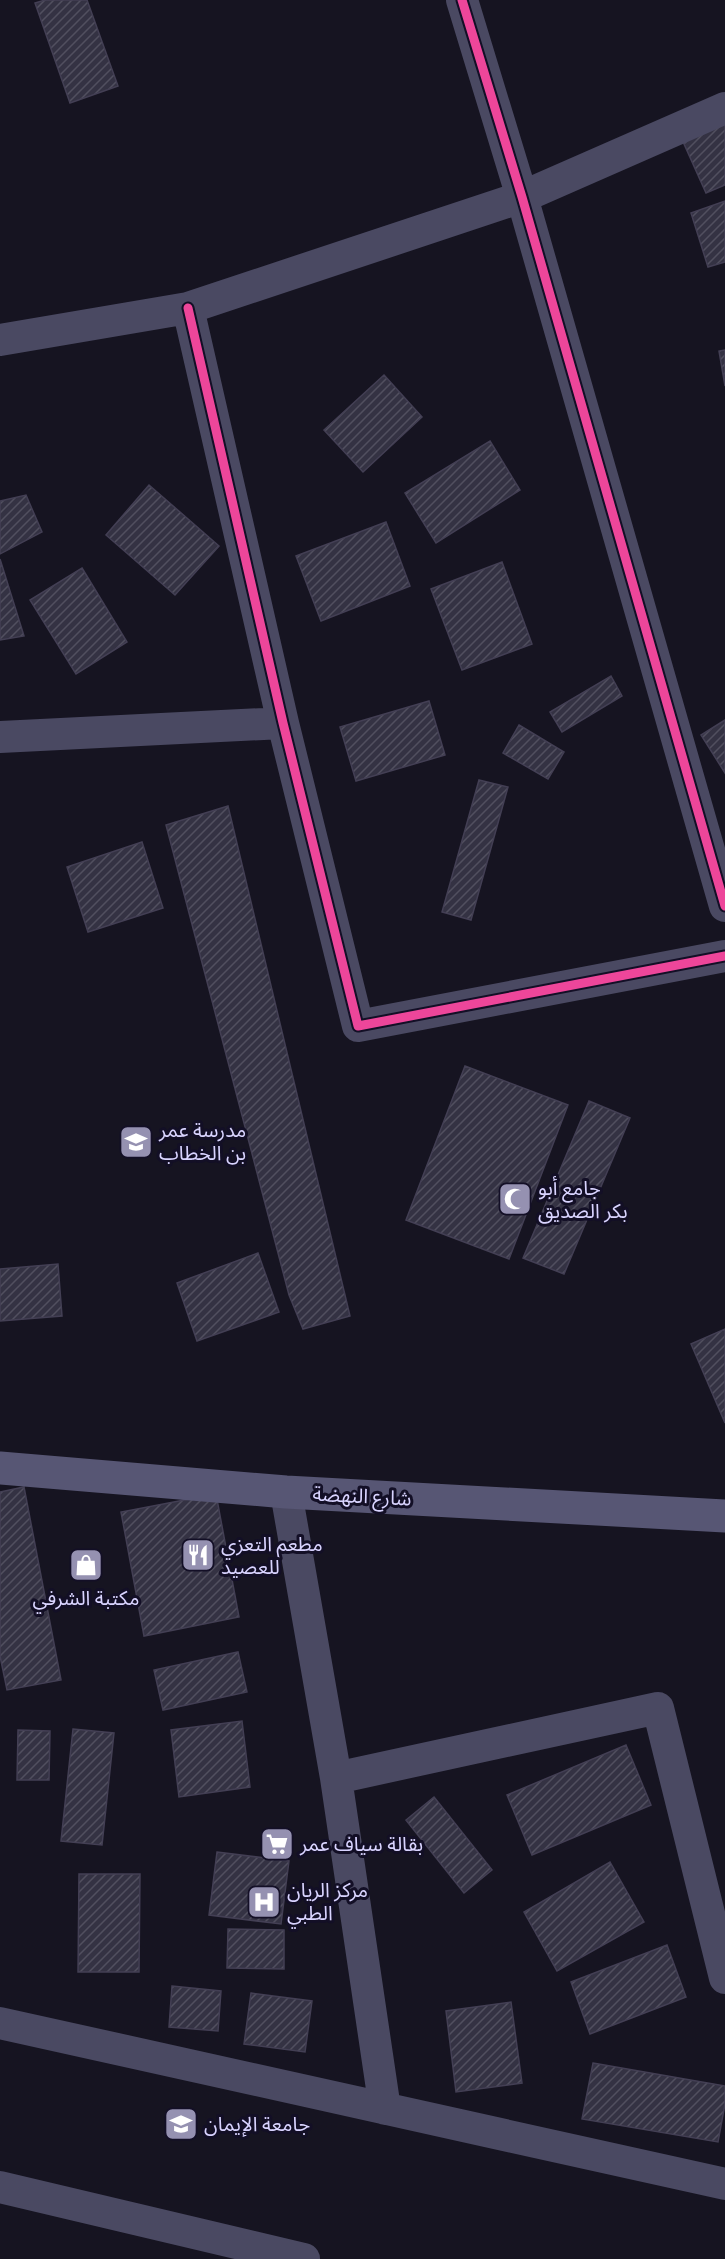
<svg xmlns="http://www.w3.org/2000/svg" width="725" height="2259" viewBox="0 0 725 2259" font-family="Cabin,'Noto Sans Arabic',sans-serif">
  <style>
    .building { fill: url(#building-hatch); stroke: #433f54; stroke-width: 1.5 }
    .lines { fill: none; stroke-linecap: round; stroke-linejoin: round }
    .street { stroke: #4a4962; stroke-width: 32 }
    .secondary { stroke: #575674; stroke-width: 33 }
    .cycleway-casing { stroke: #130f26; stroke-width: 13 }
    .cycleway { stroke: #ed469a; stroke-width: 9 }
    .labels { text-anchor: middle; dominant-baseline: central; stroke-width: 6; stroke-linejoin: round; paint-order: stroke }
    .poi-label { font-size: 20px; fill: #d9d4ff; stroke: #130f26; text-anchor: start }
    .street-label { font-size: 20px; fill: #d9d4ff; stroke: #130f26 }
  </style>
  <defs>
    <pattern id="building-hatch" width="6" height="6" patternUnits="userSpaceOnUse" patternTransform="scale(1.5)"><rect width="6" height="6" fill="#343243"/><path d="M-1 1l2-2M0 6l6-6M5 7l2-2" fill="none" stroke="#514f5f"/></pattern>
  </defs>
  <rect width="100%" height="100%" fill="#161421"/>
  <path class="building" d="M 45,0 L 87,0 L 118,86 L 70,103 L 35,3 Z
    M 725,113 L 725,185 L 706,193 L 680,135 Z
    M 725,201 L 725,262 L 708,267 L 691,213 Z
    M 725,350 L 725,386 L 719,351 Z
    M 384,375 L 422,417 L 363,472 L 324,430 Z
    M 490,441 L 520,490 L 436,543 L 405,493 Z
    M 149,485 L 219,546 L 175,595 L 106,535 Z
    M 26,495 L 42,532 L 0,554 L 0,501 Z
    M 386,522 L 410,586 L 321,621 L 296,556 Z
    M 0,559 L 24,636 L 0,640 Z
    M 502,562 L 532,644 L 462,670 L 431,589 Z
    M 82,568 L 127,642 L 76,674 L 30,600 Z
    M 611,676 L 622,696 L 562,732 L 550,712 Z
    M 429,701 L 445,755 L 356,781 L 340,727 Z
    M 725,720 L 725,773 L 701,735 Z
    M 519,725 L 564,752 L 548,779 L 503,753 Z
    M 479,780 L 508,787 L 471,920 L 442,912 Z
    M 228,806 L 350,1316 L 303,1329 L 289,1295 L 166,825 Z
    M 142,842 L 163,908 L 88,932 L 67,867 Z
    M 465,1066 L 568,1105 L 509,1259 L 406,1220 Z
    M 589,1101 L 630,1118 L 564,1274 L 523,1258 Z
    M 258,1253 L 279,1312 L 197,1341 L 177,1283 Z
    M 58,1264 L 62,1316 L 0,1321 L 0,1269 Z
    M 725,1329 L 725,1423 L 691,1344 Z
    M 24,1487 L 61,1680 L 7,1690 L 0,1656 L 0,1492 Z
    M 216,1494 L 239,1617 L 144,1636 L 121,1512 Z
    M 238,1652 L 247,1692 L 163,1710 L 154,1670 Z
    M 242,1721 L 250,1787 L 179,1797 L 171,1730 Z
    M 73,1729 L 114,1733 L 102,1845 L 61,1841 Z
    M 18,1730 L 50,1731 L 49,1780 L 17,1780 Z
    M 626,1745 L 651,1805 L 532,1855 L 507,1795 Z
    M 434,1797 L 492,1870 L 464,1893 L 406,1820 Z
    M 217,1852 L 289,1861 L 281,1924 L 209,1915 Z
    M 610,1862 L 644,1922 L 557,1971 L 524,1912 Z
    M 79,1874 L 140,1874 L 139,1972 L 78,1972 Z
    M 228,1929 L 284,1930 L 284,1969 L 227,1968 Z
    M 667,1945 L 686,1997 L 590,2034 L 571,1982 Z
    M 172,1986 L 221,1991 L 218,2031 L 169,2027 Z
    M 251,1993 L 312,2001 L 305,2052 L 244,2044 Z
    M 511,2002 L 522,2083 L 456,2092 L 446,2011 Z
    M 593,2063 L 725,2086 L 725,2104 L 718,2142 L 582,2119 Z"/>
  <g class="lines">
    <path class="street" d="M 462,0 L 522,197 L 725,906
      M 188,308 L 283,723 L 358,1026 L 725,956
      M 0,340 L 188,308 L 522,197 L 725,108
      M 0,737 L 283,723
      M 286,1492 L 336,1778 L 385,2109
      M 336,1778 L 658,1708 L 725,1978
      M 0,2023 L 725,2184
      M 0,2187 L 304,2259"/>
    <path class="secondary" d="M 0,1468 L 286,1492 L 725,1516"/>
    <defs>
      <path id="cycleway" d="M 462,0 L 522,197 L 725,906
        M 188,308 L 283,723 L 358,1026 L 725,956"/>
    </defs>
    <use href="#cycleway" class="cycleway-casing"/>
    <use href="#cycleway" class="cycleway"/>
  </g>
  <defs>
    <symbol id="school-square" viewBox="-11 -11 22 22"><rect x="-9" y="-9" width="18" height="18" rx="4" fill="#9591b1" stroke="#130f26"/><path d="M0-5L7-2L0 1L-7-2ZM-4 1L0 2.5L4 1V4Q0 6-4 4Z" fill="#fff"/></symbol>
    <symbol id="mosque-square" viewBox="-11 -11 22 22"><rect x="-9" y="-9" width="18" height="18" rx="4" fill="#9591b1" stroke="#130f26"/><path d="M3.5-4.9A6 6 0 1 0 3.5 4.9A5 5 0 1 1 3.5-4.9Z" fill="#fff"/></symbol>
    <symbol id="restaurant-square" viewBox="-11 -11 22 22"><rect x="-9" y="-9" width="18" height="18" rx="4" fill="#9591b1" stroke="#130f26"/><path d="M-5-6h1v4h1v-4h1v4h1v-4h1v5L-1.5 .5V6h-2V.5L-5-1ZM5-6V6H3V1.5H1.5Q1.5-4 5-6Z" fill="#fff"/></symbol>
    <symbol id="shop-square" viewBox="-11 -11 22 22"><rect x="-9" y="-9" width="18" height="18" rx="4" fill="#9591b1" stroke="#130f26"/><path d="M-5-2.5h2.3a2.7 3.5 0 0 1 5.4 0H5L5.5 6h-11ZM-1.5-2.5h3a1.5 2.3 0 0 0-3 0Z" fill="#fff"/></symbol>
    <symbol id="supermarket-square" viewBox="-11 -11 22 22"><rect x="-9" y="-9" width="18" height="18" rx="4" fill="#9591b1" stroke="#130f26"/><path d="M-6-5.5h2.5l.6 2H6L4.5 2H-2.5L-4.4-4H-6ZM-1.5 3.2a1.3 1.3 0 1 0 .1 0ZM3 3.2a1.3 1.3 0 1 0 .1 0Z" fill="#fff"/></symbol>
    <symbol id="hospital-square" viewBox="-11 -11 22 22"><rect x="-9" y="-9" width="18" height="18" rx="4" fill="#9591b1" stroke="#130f26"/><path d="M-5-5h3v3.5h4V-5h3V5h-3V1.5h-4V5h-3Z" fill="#fff"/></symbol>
    <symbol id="university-square" viewBox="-11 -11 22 22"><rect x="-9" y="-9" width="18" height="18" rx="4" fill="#9591b1" stroke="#130f26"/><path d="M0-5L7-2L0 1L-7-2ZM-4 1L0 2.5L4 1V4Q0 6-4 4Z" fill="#fff"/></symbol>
  </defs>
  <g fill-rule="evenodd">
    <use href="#school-square" x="117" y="1123" width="38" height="38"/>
    <use href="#mosque-square" x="496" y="1180" width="38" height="38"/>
    <use href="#restaurant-square" x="179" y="1536" width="38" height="38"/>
    <use href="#shop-square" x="67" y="1546" width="38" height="38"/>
    <use href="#supermarket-square" x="258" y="1825" width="38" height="38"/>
    <use href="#hospital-square" x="245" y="1883" width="38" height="38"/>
    <use href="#university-square" x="162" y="2105" width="38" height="38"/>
  </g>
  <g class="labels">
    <g class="poi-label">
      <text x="159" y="1130">مدرسة عمر<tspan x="159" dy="23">بن الخطاب</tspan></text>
      <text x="538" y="1188">جامع أبو<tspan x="538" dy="23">بكر الصديق</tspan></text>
      <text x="221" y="1544">مطعم التعزي<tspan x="221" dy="23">للعصيد</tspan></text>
      <text x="86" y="1598" text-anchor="middle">مكتبة الشرفي</text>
      <text x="300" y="1844">بقالة سياف عمر</text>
      <text x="287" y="1890">مركز الريان<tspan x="287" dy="23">الطبي</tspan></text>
      <text x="204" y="2124">جامعة الإيمان</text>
    </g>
    <g class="street-label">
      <text transform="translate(362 1496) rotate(3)">شارع النهضة</text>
    </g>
  </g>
</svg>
